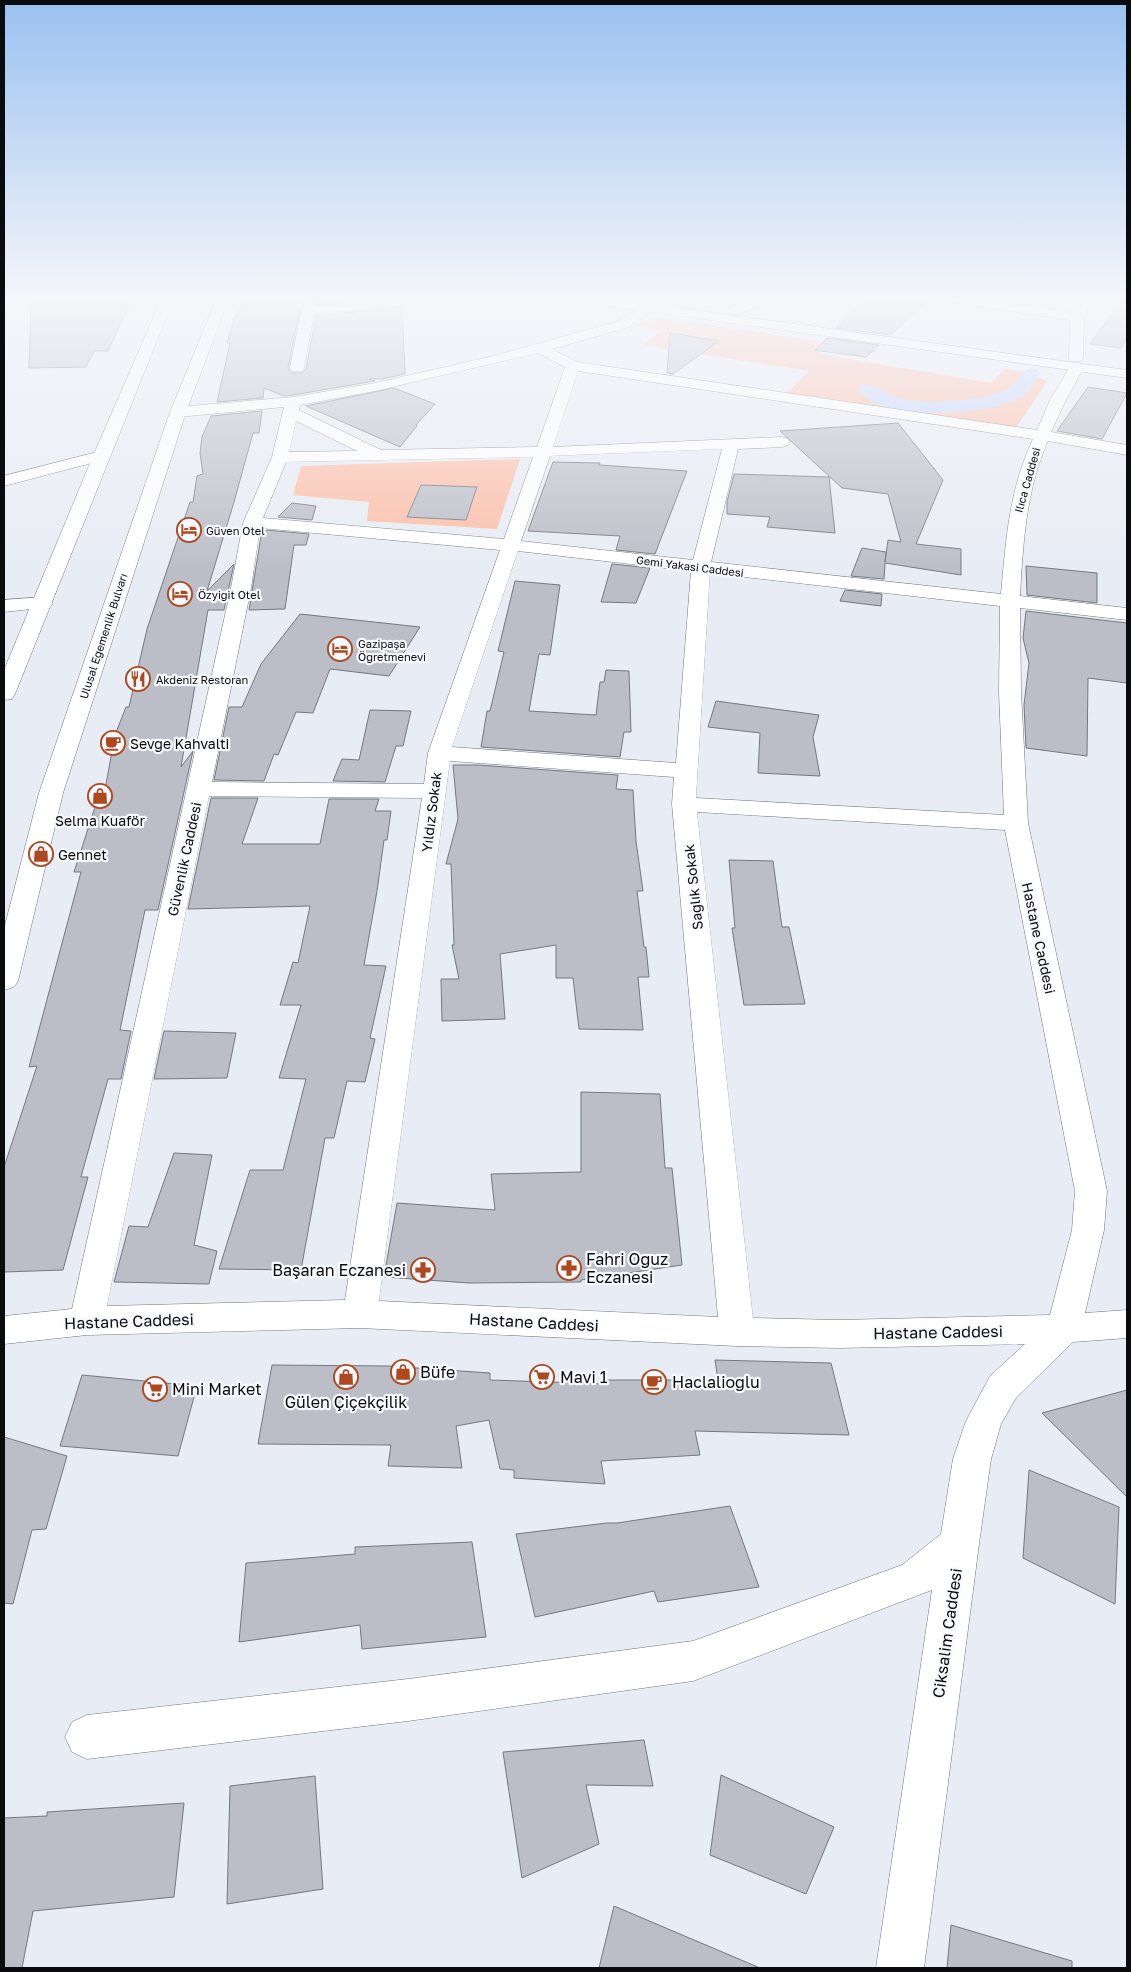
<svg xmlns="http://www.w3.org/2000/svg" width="1131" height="1972" viewBox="0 0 1131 1972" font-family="'Golos Text',sans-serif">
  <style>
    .green { fill: #fdbea7 }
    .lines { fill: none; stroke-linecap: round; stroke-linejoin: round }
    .canal { fill: #c5d4fd; fill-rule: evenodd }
    .building { fill: #bbbec7; stroke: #75787f }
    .minor-casing { stroke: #73767d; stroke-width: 1 }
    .major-casing { stroke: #73767d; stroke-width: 1 }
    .highway-casing { stroke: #73767d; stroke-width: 1 }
    .minor { fill: #fff; fill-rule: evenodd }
    .major { fill: #fff; fill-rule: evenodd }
    .highway { fill: #fff; fill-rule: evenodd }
    .labels { text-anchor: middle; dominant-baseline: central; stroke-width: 4.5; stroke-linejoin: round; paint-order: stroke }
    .far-street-label { font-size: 11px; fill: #0a0b0e; stroke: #f7f9fe }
    .far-poi-label { font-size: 11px; fill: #0a0b0e; stroke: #f7f9fe; text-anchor: start }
    .poi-label { font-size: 14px; fill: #0a0b0e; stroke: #f7f9fe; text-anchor: start }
    .street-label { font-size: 14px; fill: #0a0b0e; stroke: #f7f9fe }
    .near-poi-label { font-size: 16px; fill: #0a0b0e; stroke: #f7f9fe; text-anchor: start }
    .near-street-label { font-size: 16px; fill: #0a0b0e; stroke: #f7f9fe }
  </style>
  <rect width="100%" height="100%" fill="#e8ecf4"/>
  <path class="green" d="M 660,318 L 824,342 L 819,354 L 991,383 L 1004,369 L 1023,372 L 1047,381 L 1016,428 L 787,393 L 809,371 L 642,345 L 660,331 L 631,326 Z
    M 520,459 L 497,529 L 367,521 L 369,502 L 293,495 L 301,466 Z"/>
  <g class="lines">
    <path class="canal" d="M 1031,368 L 1038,370 L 1040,374 C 1035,381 1031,391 1024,395 C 994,416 881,423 858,390 L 860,386 C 876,382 888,396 903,399 C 917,402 932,402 945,401 C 966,400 990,399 1009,388 C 1019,383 1020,371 1031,368 Z"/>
  </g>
  <path class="building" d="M 48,298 L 122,298 L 119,303 L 130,303 L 108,351 L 94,351 L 86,367 L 29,368 L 31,299 Z
    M 249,298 L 302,298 L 288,368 L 292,373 L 302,373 L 306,369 L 316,316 L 402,307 L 405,374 L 382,379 L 369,379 L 375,381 L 293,395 L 284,396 L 264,388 L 263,398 L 217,402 L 230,343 L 227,343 L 235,316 L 238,316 L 243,301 L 248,301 Z
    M 318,298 L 382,298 L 317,304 Z
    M 865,298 L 932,298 L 890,335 L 836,328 Z
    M 1123,298 L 1127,298 L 1127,338 L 1121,348 L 1090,344 Z
    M 670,333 L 719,341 L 673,374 L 667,373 Z
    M 827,338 L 879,345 L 866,357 L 815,350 Z
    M 1088,387 L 1127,393 L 1102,439 L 1057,431 Z
    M 394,388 L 435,404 L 416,425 L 417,426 L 400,447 L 306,406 Z
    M 262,411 L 259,433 L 253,433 L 234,502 L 207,591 L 234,564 L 224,610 L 208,610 L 181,767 L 193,751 L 158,910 L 145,910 L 120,1030 L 131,1031 L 121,1079 L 108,1079 L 81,1177 L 88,1177 L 63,1270 L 4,1272 L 4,1167 L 37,1066 L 29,1067 L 81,872 L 74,872 L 99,795 L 104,795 L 115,735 L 126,707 L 129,707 L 147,629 L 190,502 L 193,502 L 197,476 L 203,474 L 200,453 L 202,437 L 211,416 Z
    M 898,423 L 943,480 L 916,544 L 961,549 L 961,575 L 885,563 L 884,579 L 851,576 L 862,548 L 886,552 L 885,562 L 888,540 L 901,542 L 888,494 L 842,488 L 780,431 Z
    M 553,462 L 600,463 L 599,465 L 687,471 L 655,554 L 616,550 L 620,536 L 528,531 Z
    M 734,474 L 829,477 L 835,533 L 767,527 L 770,517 L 727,514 L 727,502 Z
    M 421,485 L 477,487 L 466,520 L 407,517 Z
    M 292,503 L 316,506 L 312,520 L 278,517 Z
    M 266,530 L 309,534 L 306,545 L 294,545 L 285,609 L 249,610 L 261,536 Z
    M 612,564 L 650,568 L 636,603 L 601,602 Z
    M 1026,566 L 1097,573 L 1097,603 L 1027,595 Z
    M 515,581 L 560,585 L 550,655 L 539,654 L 529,711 L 596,715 L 600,682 L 604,682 L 606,670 L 629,671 L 631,732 L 624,732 L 620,757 L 481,747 L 487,711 L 490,711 L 504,652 L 498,651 Z
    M 845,590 L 882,594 L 881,606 L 840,601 Z
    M 1026,611 L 1127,623 L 1127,683 L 1088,678 L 1087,756 L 1026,748 L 1024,705 L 1029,663 L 1023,638 Z
    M 300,614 L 420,627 L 389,676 L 330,669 L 313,713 L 296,712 L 278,755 L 274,754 L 264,781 L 214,780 L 229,707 L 242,707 L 261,664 Z
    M 716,701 L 819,715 L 813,737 L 820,776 L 758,773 L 760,733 L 708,727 Z
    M 370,710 L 411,711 L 403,746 L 396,746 L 385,782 L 333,781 L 342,759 L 359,760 Z
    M 453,765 L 478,765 L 618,775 L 616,789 L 633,790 L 636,841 L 643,891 L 637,891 L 644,947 L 646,947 L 649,977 L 638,977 L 643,1030 L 579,1029 L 573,978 L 556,978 L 556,945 L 500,954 L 505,1019 L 442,1021 L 441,979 L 459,979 L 452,945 L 454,945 L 451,864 L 446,864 L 458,819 Z
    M 211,798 L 258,798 L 242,844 L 320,844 L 329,799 L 379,799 L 375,811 L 391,811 L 387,840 L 384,840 L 377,891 L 364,965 L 386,966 L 370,1038 L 375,1039 L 365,1082 L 347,1081 L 334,1138 L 325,1138 L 301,1270 L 219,1269 L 250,1170 L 283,1170 L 306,1079 L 279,1078 L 301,1005 L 280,1005 L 293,962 L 298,963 L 310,906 L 188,909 Z
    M 729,860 L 773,861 L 782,927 L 789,927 L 805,1004 L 744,1005 L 732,928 L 735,928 Z
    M 164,1031 L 236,1033 L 227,1078 L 154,1079 Z
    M 581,1092 L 660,1094 L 665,1168 L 672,1168 L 682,1265 L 581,1280 L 581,1282 L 469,1283 L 384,1277 L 397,1203 L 495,1210 L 491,1174 L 581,1172 Z
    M 174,1153 L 212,1155 L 194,1245 L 217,1251 L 209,1284 L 114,1282 L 129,1226 L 148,1227 Z
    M 715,1360 L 831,1363 L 849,1435 L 695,1431 L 700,1455 L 601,1461 L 605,1484 L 514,1478 L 514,1470 L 500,1469 L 489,1420 L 456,1426 L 462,1468 L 388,1466 L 391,1445 L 258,1444 L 272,1365 L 388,1366 L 490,1373 L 490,1380 L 607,1384 L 606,1380 L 718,1380 Z
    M 82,1375 L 197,1386 L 178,1456 L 60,1446 Z
    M 1127,1390 L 1127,1497 L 1042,1413 Z
    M 4,1437 L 67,1456 L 46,1529 L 32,1530 L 13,1604 L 4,1603 Z
    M 1029,1470 L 1119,1507 L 1115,1604 L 1023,1558 Z
    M 730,1506 L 759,1587 L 658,1602 L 654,1591 L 535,1617 L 516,1534 L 607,1523 L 617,1523 Z
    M 472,1542 L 486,1637 L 362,1649 L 360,1625 L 239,1642 L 246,1563 L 355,1554 L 355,1547 Z
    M 644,1740 L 653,1786 L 586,1785 L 599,1844 L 522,1878 L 503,1752 Z
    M 721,1775 L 834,1827 L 806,1894 L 710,1855 Z
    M 315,1776 L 323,1889 L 227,1904 L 230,1786 Z
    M 184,1803 L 174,1897 L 33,1911 L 22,1968 L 4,1968 L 4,1818 L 47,1816 L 47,1812 Z
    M 614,1906 L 760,1968 L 599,1968 Z
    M 951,1925 L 1072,1961 L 1072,1968 L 947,1968 Z"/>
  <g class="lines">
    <defs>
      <path id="minor" d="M 4,298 L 28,298 L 27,301 L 4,306 Z
        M 304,298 L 316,298 L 315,306 L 400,298 L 441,298 L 435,302 L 314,314 L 304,368 L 302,371 L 292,371 L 290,368 Z
        M 657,298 L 665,298 L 668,301 L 626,328 L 552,349 L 577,362 L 1037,430 L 1050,400 L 1070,367 L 1072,364 L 1082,364 L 1084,367 L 1066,400 L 1051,432 L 1127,445 L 1127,455 L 1048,441 C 1026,490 1023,543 1020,596 L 1127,608 L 1127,620 L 1020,608 L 1021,692 L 1028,823 L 1107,1191 L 1104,1230 L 1085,1313 L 1127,1310 L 1127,1338 L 1073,1342 L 1016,1398 L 1001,1424 L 991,1459 L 979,1544 L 924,1968 L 876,1968 L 932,1590 L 693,1681 L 408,1721 L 87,1759 L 72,1752 L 65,1737 L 72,1722 L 87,1715 L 408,1679 L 693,1641 L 902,1565 L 941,1534 L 953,1459 L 966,1421 L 990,1376 L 1025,1344 L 839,1348 L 737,1346 L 360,1328 L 87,1335 L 4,1344 L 4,1316 L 72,1309 L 231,588 L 243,523 L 272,457 L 284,407 L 178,417 L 173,415 L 170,412 L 173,409 L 178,407 L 293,397 L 375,383 L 493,356 L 616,322 ZM 538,353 L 565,367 L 537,447 L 381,450 L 299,410 L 300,405 L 375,391 ZM 578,371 L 1033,439 C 1009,490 1006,539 1001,594 L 711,562 L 738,449 L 782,447 L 788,445 L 790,442 L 788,439 L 782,437 L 553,447 ZM 296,421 L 357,451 L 289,452 ZM 722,449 L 693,560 L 521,541 L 550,456 ZM 533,457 L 504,539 L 263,518 L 286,462 ZM 260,528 L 500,550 L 428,753 L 424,784 L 212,782 L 251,588 ZM 518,551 L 691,571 L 676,763 L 452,747 ZM 710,573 L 1000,606 L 999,692 L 1004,815 L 696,798 ZM 450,761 L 674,777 L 672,804 L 718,1317 L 379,1301 ZM 209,796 L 422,798 L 345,1300 L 107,1306 ZM 697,812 L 1005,830 L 1075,1191 L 1072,1230 L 1050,1315 L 839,1320 L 753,1318 Z
        M 755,298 L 772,298 L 771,301 L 739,314 L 734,315 L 727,311 L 729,308 Z
        M 942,298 L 973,298 L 1072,312 L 1079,298 L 1091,298 L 1084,317 L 1083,358 L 1081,361 L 1071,361 L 1069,358 L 1070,320 L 948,302 L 943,301 Z
        M 101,451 L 107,453 L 109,456 L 107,459 L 4,486 L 4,476 Z
        M 43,597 L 50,599 L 53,603 L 50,607 L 4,612 L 4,600 Z"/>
      <path id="major" d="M 575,298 L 607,298 L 1127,370 L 1127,378 L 581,302 L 576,301 Z"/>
      <path id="highway" d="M 162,298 L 174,298 L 15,694 L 12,699 L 4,700 L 4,670 L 93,456 Z
        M 217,298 L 229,298 L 186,412 L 63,793 L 18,981 L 14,987 L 4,990 L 4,929 L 39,793 L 170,412 Z"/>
    </defs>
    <use href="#minor" class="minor-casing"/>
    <use href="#major" class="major-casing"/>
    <use href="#highway" class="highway-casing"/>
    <use href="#minor" class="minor"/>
    <use href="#major" class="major"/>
    <use href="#highway" class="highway"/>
  </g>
  <linearGradient id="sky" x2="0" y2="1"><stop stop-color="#9ac1f0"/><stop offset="0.52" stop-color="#f5f6fa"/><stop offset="1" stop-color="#f5f6fa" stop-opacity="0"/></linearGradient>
  <rect width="1131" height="574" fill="url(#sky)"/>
  <defs>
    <symbol id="hotel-ring" viewBox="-11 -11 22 22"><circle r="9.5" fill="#f7f9fe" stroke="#ae481e" stroke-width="1.5"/><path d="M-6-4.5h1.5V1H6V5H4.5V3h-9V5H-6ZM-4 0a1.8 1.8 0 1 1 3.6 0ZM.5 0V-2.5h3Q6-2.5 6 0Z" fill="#ae481e"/></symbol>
    <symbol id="restaurant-ring" viewBox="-11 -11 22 22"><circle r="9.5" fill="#f7f9fe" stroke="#ae481e" stroke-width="1.5"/><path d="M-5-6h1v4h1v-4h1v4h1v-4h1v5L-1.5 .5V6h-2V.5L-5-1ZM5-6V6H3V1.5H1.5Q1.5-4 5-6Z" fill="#ae481e"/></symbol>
    <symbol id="cafe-ring" viewBox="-11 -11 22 22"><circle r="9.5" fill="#f7f9fe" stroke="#ae481e" stroke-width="1.5"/><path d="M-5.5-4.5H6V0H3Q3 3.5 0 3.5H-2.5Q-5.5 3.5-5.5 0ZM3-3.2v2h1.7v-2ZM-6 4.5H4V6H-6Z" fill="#ae481e"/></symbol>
    <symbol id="shop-ring" viewBox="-11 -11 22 22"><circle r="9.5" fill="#f7f9fe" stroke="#ae481e" stroke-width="1.5"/><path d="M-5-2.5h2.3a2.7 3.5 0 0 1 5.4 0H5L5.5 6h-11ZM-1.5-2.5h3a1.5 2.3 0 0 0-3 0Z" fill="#ae481e"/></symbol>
    <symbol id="pharmacy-ring" viewBox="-11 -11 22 22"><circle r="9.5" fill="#f7f9fe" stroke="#ae481e" stroke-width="1.5"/><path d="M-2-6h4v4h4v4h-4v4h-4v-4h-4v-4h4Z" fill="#ae481e"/></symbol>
    <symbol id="supermarket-ring" viewBox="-11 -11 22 22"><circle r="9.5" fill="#f7f9fe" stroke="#ae481e" stroke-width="1.5"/><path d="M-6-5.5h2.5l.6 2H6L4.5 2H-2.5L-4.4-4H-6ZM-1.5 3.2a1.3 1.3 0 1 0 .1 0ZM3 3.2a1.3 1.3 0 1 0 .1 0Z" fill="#ae481e"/></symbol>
  </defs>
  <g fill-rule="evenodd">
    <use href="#hotel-ring" x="175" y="516" width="28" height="28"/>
    <use href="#hotel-ring" x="166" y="580" width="28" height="28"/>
    <use href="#hotel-ring" x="326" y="635" width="28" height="28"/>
    <use href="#restaurant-ring" x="124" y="665" width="28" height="28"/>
    <use href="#cafe-ring" x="99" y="729" width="28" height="28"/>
    <use href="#shop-ring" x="86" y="782" width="28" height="28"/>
    <use href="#shop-ring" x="27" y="840" width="28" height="28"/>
    <use href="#pharmacy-ring" x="555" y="1254" width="28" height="28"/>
    <use href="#pharmacy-ring" x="409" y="1256" width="28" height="28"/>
    <use href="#shop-ring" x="389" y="1358" width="28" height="28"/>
    <use href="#shop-ring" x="332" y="1363" width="28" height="28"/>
    <use href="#supermarket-ring" x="528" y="1363" width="28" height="28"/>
    <use href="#cafe-ring" x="640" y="1368" width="28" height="28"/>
    <use href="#supermarket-ring" x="141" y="1375" width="28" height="28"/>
  </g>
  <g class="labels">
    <g class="far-street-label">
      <text transform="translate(1027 480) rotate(-74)">Ilıca Caddesi</text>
      <text transform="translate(690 566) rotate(7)">Gemi Yakasi Caddesi</text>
      <text transform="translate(103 636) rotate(-72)">Ulusal Egemenlik Bulvarı</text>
    </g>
    <g class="far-poi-label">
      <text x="206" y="530">Güven Otel</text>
      <text x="198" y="594">Özyiğit Otel</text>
      <text x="358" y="643">Gazipaşa<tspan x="358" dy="13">Öğretmenevi</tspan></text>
      <text x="156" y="679">Akdeniz Restoran</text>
    </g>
    <g class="poi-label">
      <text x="130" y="743">Sevge Kahvalti</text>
      <text x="100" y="820" text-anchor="middle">Selma Kuaför</text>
      <text x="58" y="854">Gennet</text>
    </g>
    <g class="street-label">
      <text transform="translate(431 812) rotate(-83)">Yıldız Sokak</text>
      <text transform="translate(184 859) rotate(-78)">Güvenlik Caddesi</text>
      <text transform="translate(693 887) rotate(-96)">Sağlık Sokak</text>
      <text transform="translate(1039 938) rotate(78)">Hastane Caddesi</text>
    </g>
    <g class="near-poi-label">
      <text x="586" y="1259">Fahri Oğuz<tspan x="586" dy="18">Eczanesi</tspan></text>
      <text x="406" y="1270" text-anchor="end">Başaran Eczanesi</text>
      <text x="420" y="1372">Büfe</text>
      <text x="560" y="1377">Mavi 1</text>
      <text x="672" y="1382">Haclalioğlu</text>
      <text x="172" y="1389">Mini Market</text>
      <text x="346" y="1402" text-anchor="middle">Gülen Çiçekçilik</text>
    </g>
    <g class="near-street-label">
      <text transform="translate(129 1321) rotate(-2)">Hastane Caddesi</text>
      <text transform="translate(534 1322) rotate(3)">Hastane Caddesi</text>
      <text transform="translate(938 1332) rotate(-1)">Hastane Caddesi</text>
      <text transform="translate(947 1633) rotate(-82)">Ciksalim Caddesi</text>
    </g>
  </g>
  <rect width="1131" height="1972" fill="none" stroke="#0a0b0e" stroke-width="10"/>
</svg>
